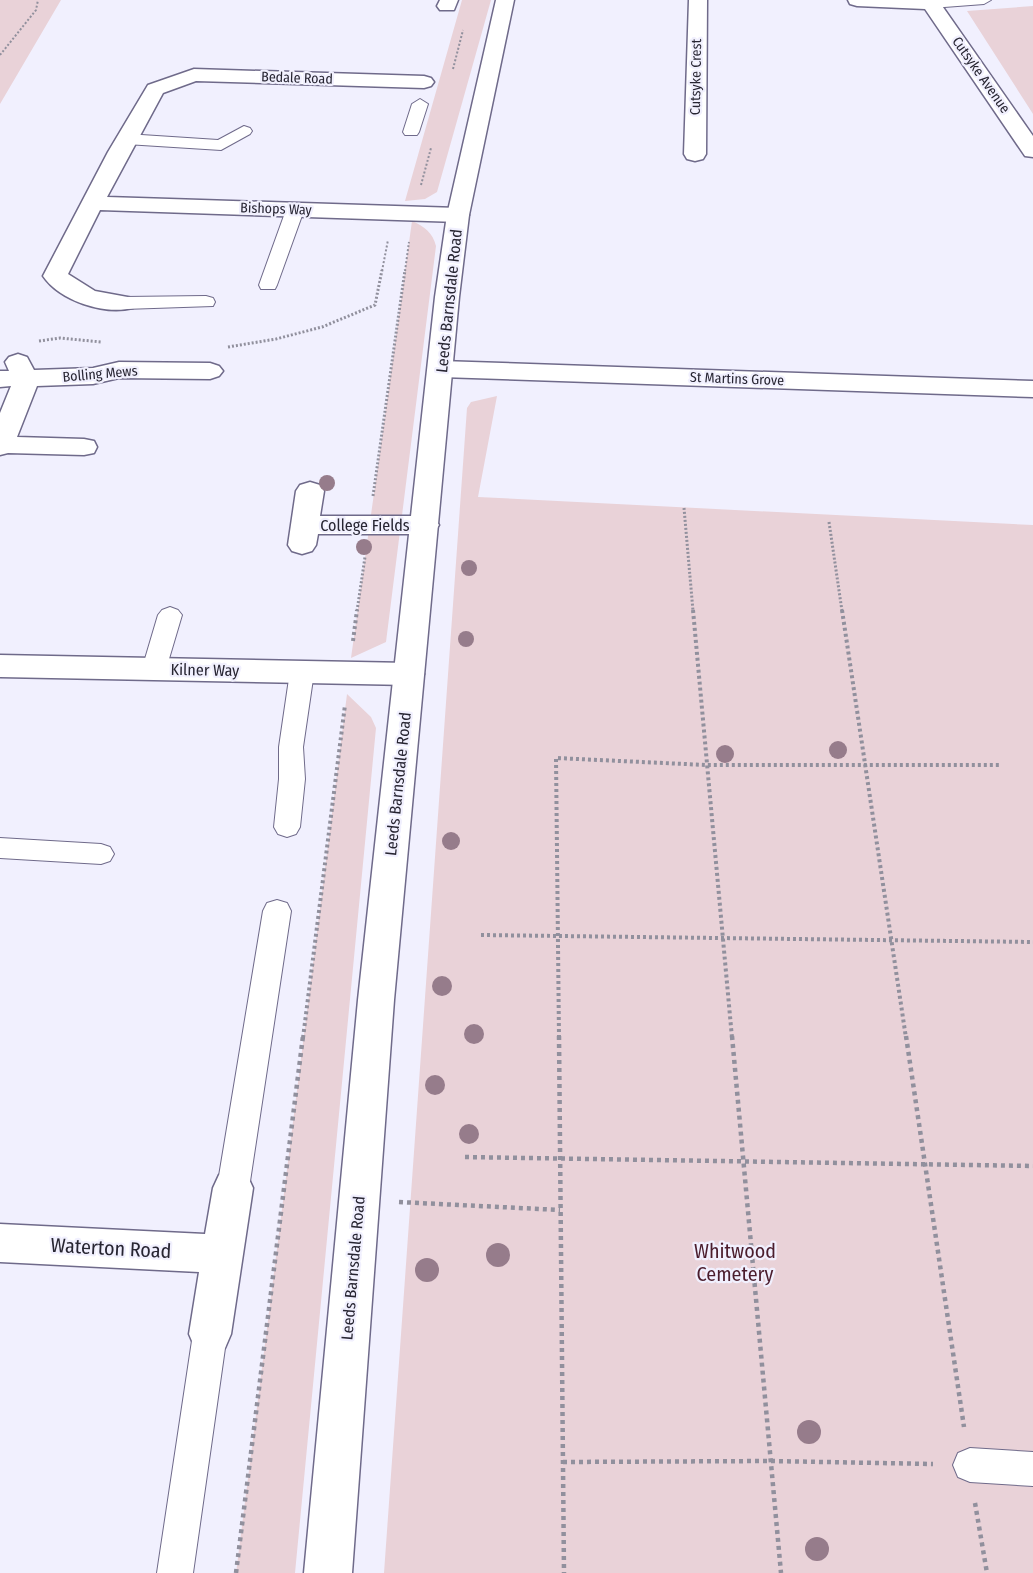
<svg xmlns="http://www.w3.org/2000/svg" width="1033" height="1573" viewBox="0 0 1033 1573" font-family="'Fira Sans Condensed',sans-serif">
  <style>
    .green { fill: #e9d2d8 }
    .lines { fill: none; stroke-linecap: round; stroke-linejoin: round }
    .service-casing { stroke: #6f6a8a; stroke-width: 2 }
    .minor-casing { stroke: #6f6a8a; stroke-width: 3 }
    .primary-casing { stroke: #6f6a8a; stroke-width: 3 }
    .path-far3 { stroke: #91909d; stroke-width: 2; stroke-dasharray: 2 2; stroke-linecap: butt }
    .path-far2 { stroke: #91909d; stroke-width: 3; stroke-dasharray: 2 2; stroke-linecap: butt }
    .path-far1 { stroke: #91909d; stroke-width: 4; stroke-dasharray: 3 3; stroke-linecap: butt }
    .path { stroke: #91909d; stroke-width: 4.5; stroke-dasharray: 4 4; stroke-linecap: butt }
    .service { fill: #fff; fill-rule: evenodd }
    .minor { fill: #fff; fill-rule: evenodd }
    .primary { fill: #fff; fill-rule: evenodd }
    .tree { fill: #967c8b }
    .labels { text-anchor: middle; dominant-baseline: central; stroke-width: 4.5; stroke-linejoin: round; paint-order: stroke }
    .far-street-label { font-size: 14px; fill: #272532; stroke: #f1f0fe }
    .street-label { font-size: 16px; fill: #272532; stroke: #f1f0fe }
    .near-street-label { font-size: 20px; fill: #272532; stroke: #f1f0fe }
    .near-park-label { font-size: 20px; fill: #4b1d2d; stroke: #f1f0fe }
  </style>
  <rect width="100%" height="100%" fill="#f1f0fe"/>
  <path class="green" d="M 0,0 L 61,0 L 0,104 Z
    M 462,0 L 491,0 L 437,192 L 425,199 L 405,201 Z
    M 1033,6 L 1033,114 L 967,11 Z
    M 412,221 C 424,226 433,233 436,246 L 386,642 L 351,658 Z
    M 497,396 L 478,497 L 1033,525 L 1033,1573 L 384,1573 L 467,408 L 471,402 Z
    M 347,694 L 371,717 L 376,728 L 295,1573 L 236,1573 Z"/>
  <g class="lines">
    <defs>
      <path id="service" d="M 991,0 L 984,4 L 931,8 L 924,4 L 929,0 Z
        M 420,99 L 428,104 L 419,132 L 417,135 L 405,135 L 403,132 L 412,104 Z
        M 244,126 L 250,128 L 252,131 L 250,134 L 221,150 L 126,144 L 118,139 L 126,134 L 218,140 Z
        M 295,205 L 301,206 L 304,210 L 277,285 L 275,289 L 261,289 L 259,285 L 286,210 L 289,206 Z
        M 206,296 L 213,298 L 215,302 L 213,306 L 124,309 L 117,307 L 115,303 L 117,299 L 124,297 Z
        M 170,607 L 178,610 L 182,615 L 166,669 L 162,675 L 154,677 L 146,675 L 142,669 L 158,615 L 162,610 Z
        M 302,664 L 310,666 L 314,672 L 303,747 L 305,779 L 300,827 L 296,834 L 287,837 L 278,834 L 274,827 L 279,779 L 279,747 L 290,672 L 294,666 Z
        M 0,838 L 101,844 L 110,847 L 114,854 L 110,861 L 101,864 L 0,858 Z
        M 277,900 L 287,903 L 291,911 L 249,1188 L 244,1198 L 233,1202 L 222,1198 L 217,1188 L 263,911 L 267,903 Z
        M 210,1318 L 222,1323 L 227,1334 L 193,1573 L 157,1573 L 193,1334 L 198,1323 Z
        M 970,1448 L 1033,1452 L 1033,1486 L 970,1482 L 958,1477 L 953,1465 L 958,1453 Z"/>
      <path id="minor" d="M 440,0 L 458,0 L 454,10 L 440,10 L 437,6 Z
        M 689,0 L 707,0 L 706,154 L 703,159 L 695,161 L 687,159 L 684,154 Z
        M 848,0 L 938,0 L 1033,136 L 1033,157 L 1025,156 L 925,9 L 857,6 L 850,4 Z
        M 194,69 L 424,76 L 431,78 L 434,82 L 431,86 L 424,88 L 196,81 L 163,93 L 107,197 L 458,208 L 466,210 L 469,215 L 466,220 L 458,222 L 100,210 L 68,274 L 95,291 L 133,298 L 136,303 L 133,308 C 104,315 60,301 43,276 L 108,152 L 148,85 Z
        M 18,354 L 27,357 L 34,370 L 93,368 L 119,362 L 210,363 L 219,366 L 223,371 L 219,376 L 210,379 L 119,378 L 93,384 L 37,386 L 17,437 L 84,439 L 94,441 L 97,447 L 94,453 L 84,455 L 8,453 L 0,455 L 0,413 L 11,386 L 0,387 L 0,371 L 9,371 L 5,362 L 9,357 Z
        M 441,361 L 1033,381 L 1033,397 L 441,377 L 432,374 L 428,369 L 432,364 Z
        M 310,482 L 320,485 L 324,491 L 320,516 L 425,516 L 435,519 L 439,525 L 435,531 L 425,534 L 318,534 L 316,545 L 312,551 L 302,554 L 292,551 L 288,545 L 296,491 L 300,485 Z
        M 0,655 L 409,663 L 420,666 L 424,674 L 420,682 L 409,685 L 0,677 Z
        M 233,1170 L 247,1175 L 253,1188 L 231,1334 L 225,1348 L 210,1354 L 195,1348 L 189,1334 L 199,1272 L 0,1262 L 0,1224 L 205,1234 L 213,1188 L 219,1175 Z"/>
      <path id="primary" d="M 496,0 L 514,0 L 469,215 L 459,297 L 394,1000 L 352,1573 L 304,1573 L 358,1000 L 435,297 L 447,215 Z"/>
    </defs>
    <use href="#service" class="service-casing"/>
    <use href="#minor" class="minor-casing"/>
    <use href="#primary" class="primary-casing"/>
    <path class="path-far3" d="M 0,55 L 36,10 L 38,0
      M 453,69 L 463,30
      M 421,185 L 431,148
      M 382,271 L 388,240
      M 405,271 L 409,242"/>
    <path class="path-far2" d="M 39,341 L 60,338 L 101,342
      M 228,347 L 276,339 L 322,327 L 375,305 L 382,270
      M 373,496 L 405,270
      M 684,508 L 693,611
      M 829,522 L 842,611
      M 357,611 L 365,557"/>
    <path class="path-far1" d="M 693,610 L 732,1038
      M 842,610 L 906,1038
      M 353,641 L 357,610
      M 481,935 L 1033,942
      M 303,1038 L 345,705
      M 559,1038 L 556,758 L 706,765 L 1001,765"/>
    <path class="path" d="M 559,1036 L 564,1573
      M 732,1036 L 781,1573
      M 906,1036 L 964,1427
      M 465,1157 L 1033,1166
      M 399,1202 L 560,1210
      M 563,1462 L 770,1461 L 933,1464
      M 975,1503 L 987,1573
      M 236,1573 L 303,1036"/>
    <use href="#service" class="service"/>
    <use href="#minor" class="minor"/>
    <use href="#primary" class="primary"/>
  </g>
  <g class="tree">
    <circle cx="327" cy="483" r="8"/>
    <circle cx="364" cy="547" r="8"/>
    <circle cx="469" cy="568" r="8"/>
    <circle cx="466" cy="639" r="8"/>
    <circle cx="838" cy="750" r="9"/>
    <circle cx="725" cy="754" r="9"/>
    <circle cx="451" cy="841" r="9"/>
    <circle cx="442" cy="986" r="10"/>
    <circle cx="474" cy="1034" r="10"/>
    <circle cx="435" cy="1085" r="10"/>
    <circle cx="469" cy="1134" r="10"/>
    <circle cx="498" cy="1255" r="12"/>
    <circle cx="427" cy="1270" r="12"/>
    <circle cx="809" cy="1432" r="12"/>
    <circle cx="817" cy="1549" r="12"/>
  </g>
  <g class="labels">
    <g class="far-street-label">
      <text transform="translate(981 75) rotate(55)">Cutsyke Avenue</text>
      <text transform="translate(696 77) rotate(-89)">Cutsyke Crest</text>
      <text transform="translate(297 78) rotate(2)">Bedale Road</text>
      <text transform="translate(276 209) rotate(2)">Bishops Way</text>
      <text transform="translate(100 374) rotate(-5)">Bolling Mews</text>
      <text transform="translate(737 379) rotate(2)">St Martins Grove</text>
    </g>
    <g class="street-label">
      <text transform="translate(449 301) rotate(-84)">Leeds Barnsdale Road</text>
      <text x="365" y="525">College Fields</text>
      <text transform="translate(205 670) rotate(1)">Kilner Way</text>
      <text transform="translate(398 784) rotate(-84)">Leeds Barnsdale Road</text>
      <text transform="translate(353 1268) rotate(-85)">Leeds Barnsdale Road</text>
    </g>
    <g class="near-street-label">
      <text transform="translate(111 1248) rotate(3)">Waterton Road</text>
    </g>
    <g class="near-park-label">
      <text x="735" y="1251">Whitwood<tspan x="735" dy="23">Cemetery</tspan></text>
    </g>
  </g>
</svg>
